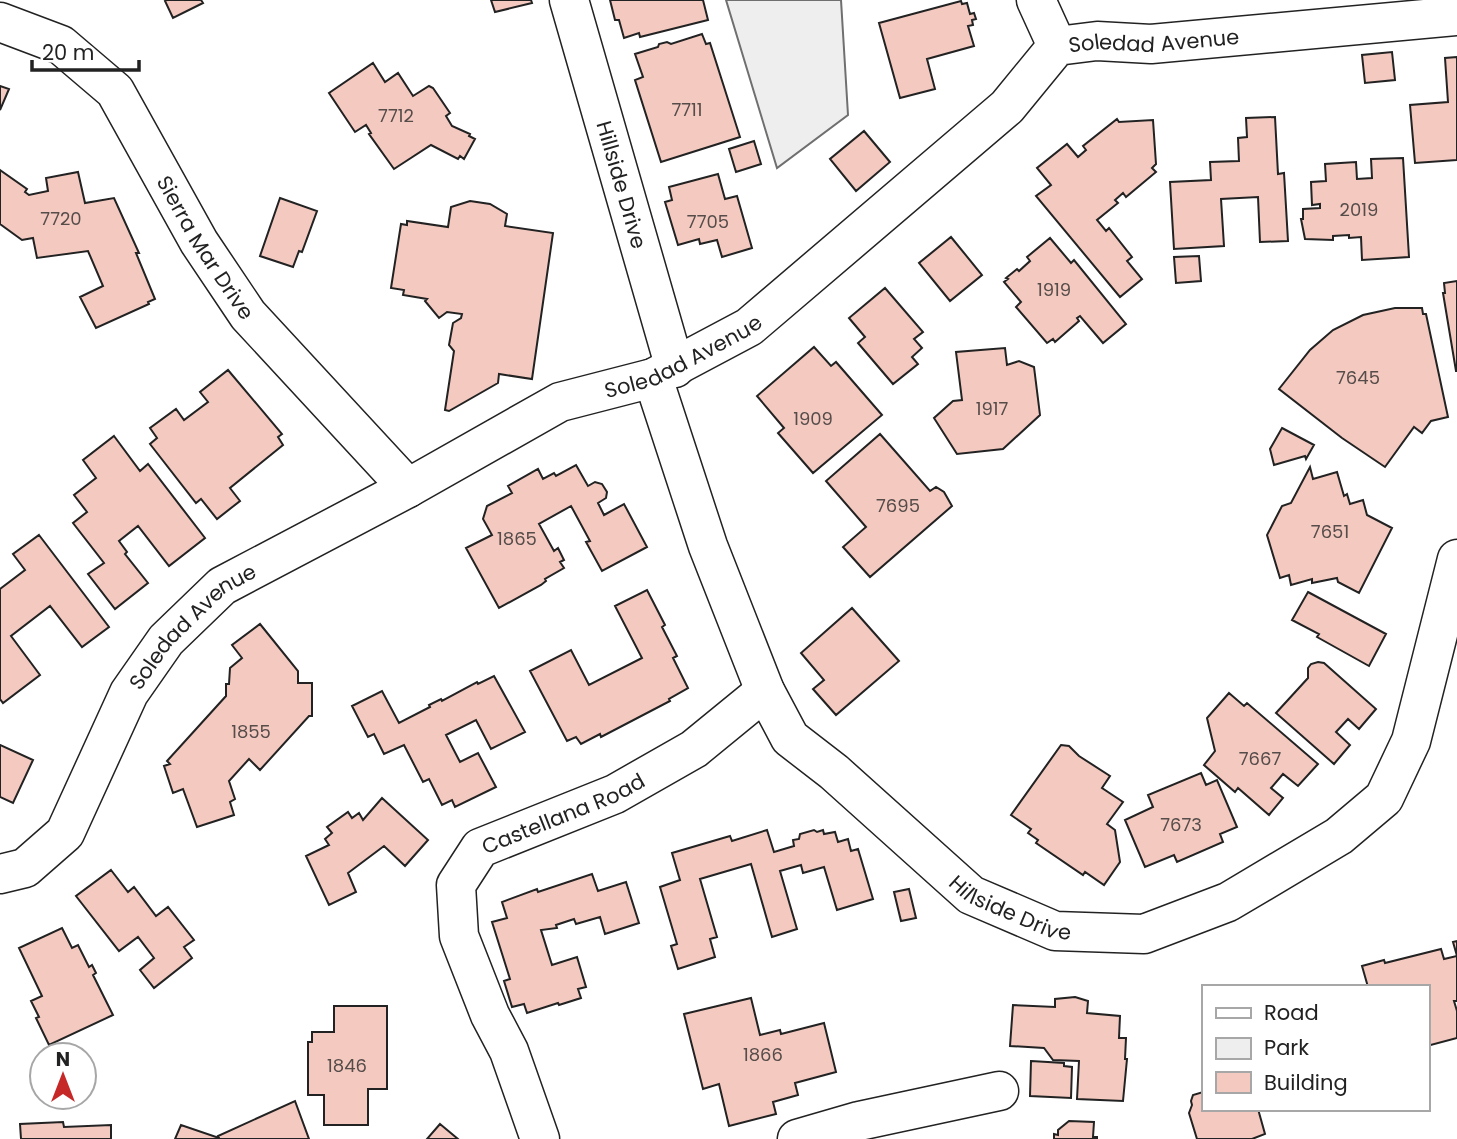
<svg xmlns="http://www.w3.org/2000/svg" width="1457" height="1139" viewBox="0 0 1457 1139" font-family="Poppins,sans-serif">
  <style>
    .green { fill: #eee; stroke: #6f6f6f; stroke-width: 2 }
    .building { fill: #f3c9c0; stroke: #222; stroke-width: 2 }
    .lines { fill: none; stroke-linecap: round; stroke-linejoin: round }
    .minor-casing { stroke: #222; stroke-width: 41 }
    .minor { stroke: #fff; stroke-width: 38 }
    .labels { text-anchor: middle; dominant-baseline: central; stroke-width: 5; stroke-linejoin: round; paint-order: stroke }
    .number-label { font-size: 18px; fill: #564c4a }
    .street-label { font-size: 21px; fill: #222; stroke: #fff }
  </style>
  <rect width="100%" height="100%" fill="#fff"/>
  <path class="green" d="M 726,0 L 841,0 L 848,115 L 777,168 Z"/>
  <path class="building" d="M 167,0 L 201,0 L 203,3 L 173,18 L 165,1 Z
    M 491,0 L 531,0 L 532,3 L 495,12 Z
    M 610,0 L 703,0 L 708,20 L 640,37 L 639,33 L 624,38 L 619,20 L 615,20 Z
    M 961,1 L 962,4 L 967,3 L 970,14 L 974,13 L 976,19 L 972,20 L 973,25 L 968,26 L 974,46 L 927,59 L 935,89 L 900,98 L 879,23 Z
    M 702,34 L 706,44 L 710,43 L 740,137 L 661,162 L 635,80 L 643,77 L 635,54 L 658,47 L 659,44 L 667,42 L 671,44 Z
    M 1392,52 L 1395,80 L 1365,83 L 1362,55 Z
    M 1457,57 L 1457,160 L 1415,163 L 1410,105 L 1448,102 L 1445,58 Z
    M 373,63 L 385,82 L 398,73 L 413,96 L 429,86 L 433,88 L 450,113 L 446,116 L 452,126 L 470,134 L 469,136 L 475,139 L 464,159 L 460,156 L 458,159 L 431,145 L 394,169 L 369,134 L 371,133 L 366,125 L 355,132 L 329,93 Z
    M 0,86 L 9,89 L 0,110 Z
    M 1275,117 L 1278,174 L 1284,173 L 1288,241 L 1260,242 L 1258,197 L 1221,199 L 1224,246 L 1174,249 L 1170,182 L 1211,180 L 1210,162 L 1239,161 L 1238,138 L 1247,137 L 1246,118 Z
    M 1117,119 L 1119,122 L 1153,120 L 1156,164 L 1152,168 L 1156,172 L 1126,197 L 1123,193 L 1115,200 L 1118,203 L 1097,220 L 1106,231 L 1109,228 L 1132,257 L 1127,261 L 1142,279 L 1120,297 L 1036,196 L 1051,185 L 1037,168 L 1067,144 L 1078,157 L 1086,150 L 1083,146 Z
    M 864,131 L 890,162 L 856,191 L 830,159 Z
    M 754,141 L 761,164 L 736,172 L 729,149 Z
    M 1403,158 L 1409,257 L 1362,260 L 1361,237 L 1349,238 L 1349,235 L 1333,236 L 1333,240 L 1305,239 L 1301,219 L 1303,219 L 1303,209 L 1320,208 L 1320,204 L 1312,205 L 1311,182 L 1326,181 L 1325,164 L 1356,162 L 1357,179 L 1372,178 L 1371,159 Z
    M 0,170 L 27,189 L 25,192 L 29,195 L 48,191 L 46,178 L 78,172 L 85,203 L 114,198 L 139,253 L 136,253 L 155,299 L 148,302 L 149,304 L 96,328 L 80,297 L 103,286 L 88,251 L 37,258 L 33,238 L 22,240 L 0,224 Z
    M 718,174 L 725,199 L 737,196 L 752,248 L 722,257 L 717,240 L 700,244 L 699,239 L 678,245 L 665,202 L 672,200 L 669,187 Z
    M 280,198 L 317,211 L 302,252 L 299,251 L 293,267 L 260,256 Z
    M 470,201 L 490,204 L 507,214 L 505,226 L 553,233 L 532,379 L 499,374 L 498,383 L 449,411 L 445,410 L 454,351 L 449,345 L 453,323 L 461,318 L 462,314 L 447,312 L 439,318 L 425,301 L 427,299 L 403,295 L 404,290 L 391,288 L 401,224 L 407,225 L 407,221 L 448,227 L 451,207 Z
    M 951,237 L 982,275 L 950,301 L 919,263 Z
    M 1050,238 L 1071,263 L 1074,260 L 1126,324 L 1103,343 L 1080,316 L 1077,318 L 1079,321 L 1055,342 L 1053,339 L 1047,343 L 1016,307 L 1021,302 L 1004,282 L 1008,279 L 1006,278 L 1017,269 L 1019,271 L 1030,261 L 1027,257 Z
    M 1199,256 L 1201,281 L 1176,283 L 1174,257 Z
    M 1457,281 L 1457,371 L 1456,371 L 1443,293 L 1445,293 L 1444,283 Z
    M 885,288 L 923,332 L 914,339 L 922,348 L 912,357 L 918,364 L 893,384 L 858,343 L 865,337 L 849,318 Z
    M 1395,308 L 1422,308 L 1423,314 L 1426,314 L 1448,417 L 1431,421 L 1422,433 L 1414,427 L 1385,467 L 1342,438 L 1279,389 L 1310,350 L 1333,330 L 1363,315 Z
    M 814,347 L 831,366 L 836,362 L 882,415 L 813,473 L 778,433 L 784,428 L 757,396 Z
    M 1005,348 L 1007,365 L 1019,361 L 1034,367 L 1040,415 L 1003,449 L 957,454 L 934,418 L 953,401 L 962,400 L 956,352 Z
    M 228,370 L 282,434 L 278,437 L 283,445 L 230,488 L 240,501 L 217,519 L 201,499 L 196,503 L 150,444 L 157,438 L 150,428 L 176,409 L 184,420 L 208,402 L 200,392 Z
    M 1282,428 L 1314,445 L 1306,459 L 1305,456 L 1274,465 L 1270,449 Z
    M 880,434 L 930,491 L 936,487 L 944,492 L 952,506 L 870,577 L 843,547 L 866,527 L 826,481 Z
    M 114,436 L 140,471 L 148,464 L 205,538 L 169,566 L 138,526 L 119,541 L 127,552 L 125,554 L 148,583 L 115,609 L 88,574 L 104,563 L 73,523 L 87,512 L 74,495 L 96,478 L 83,460 Z
    M 576,465 L 588,486 L 595,482 L 602,484 L 607,492 L 606,498 L 598,503 L 604,515 L 624,504 L 647,547 L 602,571 L 586,542 L 590,541 L 571,506 L 539,524 L 554,551 L 558,548 L 564,560 L 560,562 L 564,568 L 545,579 L 546,581 L 541,585 L 499,608 L 466,548 L 492,535 L 483,519 L 487,506 L 512,493 L 508,486 L 538,469 L 543,479 L 554,473 L 556,476 Z
    M 1310,467 L 1313,479 L 1337,472 L 1344,496 L 1347,494 L 1350,504 L 1363,500 L 1367,515 L 1392,528 L 1359,593 L 1338,582 L 1337,578 L 1312,583 L 1312,579 L 1291,585 L 1289,575 L 1280,578 L 1267,535 L 1282,506 L 1291,503 Z
    M 39,535 L 109,627 L 82,647 L 50,606 L 11,636 L 40,675 L 3,703 L 0,699 L 0,589 L 25,570 L 13,554 Z
    M 647,590 L 665,625 L 662,627 L 677,656 L 673,658 L 688,688 L 669,699 L 670,701 L 601,737 L 600,734 L 581,744 L 576,737 L 567,741 L 530,671 L 571,650 L 589,685 L 642,658 L 615,606 Z
    M 1308,592 L 1386,634 L 1369,666 L 1317,637 L 1319,634 L 1292,620 Z
    M 852,608 L 899,661 L 836,715 L 813,689 L 824,680 L 801,653 Z
    M 260,624 L 298,671 L 298,683 L 312,683 L 312,716 L 309,716 L 260,770 L 249,759 L 229,781 L 235,799 L 230,802 L 234,815 L 197,827 L 183,789 L 173,793 L 164,766 L 170,764 L 167,761 L 226,696 L 226,684 L 229,684 L 230,668 L 242,658 L 232,645 Z
    M 1318,662 L 1324,663 L 1376,709 L 1359,729 L 1348,719 L 1336,732 L 1350,745 L 1334,764 L 1276,713 L 1308,678 L 1308,668 L 1311,664 Z
    M 494,676 L 525,732 L 491,749 L 476,720 L 446,735 L 460,762 L 478,753 L 496,787 L 455,807 L 452,800 L 442,805 L 429,779 L 423,782 L 404,745 L 384,754 L 374,734 L 368,737 L 352,706 L 382,691 L 399,723 L 430,707 L 429,705 L 441,699 L 442,701 L 477,682 L 478,684 Z
    M 1229,693 L 1244,706 L 1247,703 L 1318,764 L 1298,786 L 1283,774 L 1271,788 L 1283,798 L 1269,815 L 1238,788 L 1235,792 L 1204,765 L 1215,751 L 1207,718 Z
    M 0,745 L 33,760 L 13,803 L 0,797 Z
    M 1061,745 L 1069,746 L 1079,756 L 1110,776 L 1102,788 L 1123,802 L 1107,824 L 1115,830 L 1120,862 L 1104,885 L 1085,872 L 1083,875 L 1036,843 L 1038,840 L 1028,833 L 1031,829 L 1011,815 Z
    M 1201,773 L 1206,785 L 1217,780 L 1237,827 L 1220,834 L 1223,842 L 1177,862 L 1174,855 L 1145,867 L 1125,820 L 1153,807 L 1148,795 Z
    M 382,798 L 428,840 L 405,866 L 384,846 L 348,873 L 356,892 L 329,905 L 306,856 L 329,845 L 325,839 L 332,833 L 327,827 L 348,812 L 352,818 L 359,813 L 363,820 Z
    M 767,830 L 774,852 L 794,846 L 793,840 L 799,839 L 800,834 L 814,830 L 817,832 L 823,830 L 824,834 L 835,832 L 838,842 L 848,839 L 851,851 L 858,849 L 873,899 L 837,910 L 824,867 L 803,873 L 801,865 L 780,871 L 797,929 L 772,937 L 751,864 L 700,879 L 717,937 L 710,939 L 715,957 L 678,969 L 671,946 L 677,944 L 660,887 L 680,880 L 672,853 L 730,836 L 732,841 Z
    M 111,870 L 128,892 L 134,887 L 156,916 L 168,907 L 194,940 L 184,947 L 192,958 L 154,988 L 140,970 L 154,958 L 138,937 L 119,951 L 76,896 Z
    M 592,874 L 598,891 L 626,882 L 639,923 L 605,934 L 600,917 L 576,924 L 574,919 L 556,925 L 557,928 L 541,930 L 552,965 L 577,957 L 586,987 L 578,989 L 581,998 L 559,1005 L 558,1003 L 527,1013 L 524,1004 L 512,1007 L 504,981 L 510,979 L 492,922 L 507,918 L 502,902 L 537,889 L 538,892 Z
    M 909,889 L 916,918 L 901,921 L 894,892 Z
    M 62,928 L 72,948 L 78,945 L 89,967 L 92,965 L 96,973 L 93,975 L 113,1015 L 49,1045 L 36,1018 L 39,1017 L 31,1001 L 42,996 L 19,948 Z
    M 1457,941 L 1457,1001 L 1454,1001 L 1457,1011 L 1457,1038 L 1427,1046 L 1427,987 L 1368,987 L 1362,966 L 1384,960 L 1385,963 L 1441,949 L 1444,959 L 1457,956 L 1453,942 Z
    M 1075,997 L 1088,1001 L 1087,1013 L 1120,1016 L 1119,1038 L 1126,1038 L 1125,1059 L 1127,1059 L 1123,1101 L 1077,1099 L 1079,1061 L 1053,1060 L 1044,1048 L 1010,1046 L 1013,1005 L 1055,1007 L 1055,999 Z
    M 751,998 L 760,1035 L 780,1030 L 781,1034 L 824,1023 L 836,1072 L 795,1083 L 798,1095 L 773,1102 L 776,1114 L 729,1126 L 719,1084 L 703,1089 L 684,1014 Z
    M 334,1006 L 387,1006 L 387,1089 L 368,1089 L 368,1125 L 324,1125 L 324,1095 L 308,1095 L 308,1042 L 312,1042 L 312,1032 L 334,1032 Z
    M 1031,1061 L 1064,1063 L 1064,1066 L 1072,1067 L 1071,1098 L 1030,1096 Z
    M 1203,1092 L 1203,1109 L 1258,1109 L 1265,1134 L 1252,1139 L 1197,1139 L 1189,1113 L 1192,1105 L 1191,1101 L 1193,1095 Z
    M 295,1101 L 309,1139 L 175,1139 L 181,1125 L 219,1138 L 218,1136 Z
    M 1069,1121 L 1094,1122 L 1093,1137 L 1097,1137 L 1097,1139 L 1054,1139 L 1054,1134 L 1058,1135 L 1058,1130 Z
    M 63,1122 L 64,1127 L 111,1125 L 111,1139 L 21,1139 L 20,1124 Z
    M 440,1124 L 458,1139 L 427,1139 Z"/>
  <g class="lines">
    <defs>
      <g id="minor">
        <path id="s1" d="M 569,0 L 675,368"/>
        <path d="M 1036,0 L 1057,46"/>
        <path id="s2" d="M 0,22 L 61,45 L 115,91 L 199,242 L 248,315 L 408,488"/>
        <path id="s3" d="M 653,378 L 708,546 L 765,691 L 790,738 L 834,772 L 971,895 L 1055,931 L 1144,934 L 1228,902 L 1339,836 L 1384,798 L 1411,741 L 1457,559"/>
        <path id="s4" d="M 0,874 L 25,868 L 65,833 L 129,693 L 166,640 L 222,586 L 408,488 L 560,402 L 653,378 L 749,327 L 1007,107 L 1057,46 L 1097,41 L 1151,44 L 1457,16"/>
        <path id="s5" d="M 540,1139 L 509,1051 L 490,1015 L 459,936 L 456,885 L 480,848 L 615,794 L 694,749 L 765,691"/>
        <path d="M 797,1139 L 859,1121 L 999,1091"/>
      </g>
    </defs>
    <use href="#minor" class="minor-casing"/>
    <use href="#minor" class="minor"/>
  </g>
  <g class="labels">
    <g class="number-label">
      <text x="687" y="109">7711</text>
      <text x="396" y="115">7712</text>
      <text x="1359" y="209">2019</text>
      <text x="61" y="218">7720</text>
      <text x="708" y="221">7705</text>
      <text x="1054" y="289">1919</text>
      <text x="1358" y="377">7645</text>
      <text x="992" y="408">1917</text>
      <text x="813" y="418">1909</text>
      <text x="898" y="505">7695</text>
      <text x="1330" y="531">7651</text>
      <text x="517" y="538">1865</text>
      <text x="251" y="731">1855</text>
      <text x="1260" y="758">7667</text>
      <text x="1181" y="824">7673</text>
      <text x="763" y="1054">1866</text>
      <text x="347" y="1065">1846</text>
    </g>
    <g class="street-label">
      <text stroke="none"><textPath href="#s4" startOffset="1480">Soledad Avenue</textPath></text>
      <text stroke="none"><textPath href="#s1" startOffset="192">Hillside Drive</textPath></text>
      <text stroke="none"><textPath href="#s2" startOffset="317">Sierra Mar Drive</textPath></text>
      <text stroke="none"><textPath href="#s4" startOffset="892">Soledad Avenue</textPath></text>
      <text stroke="none"><textPath href="#s4" startOffset="326">Soledad Avenue</textPath></text>
      <text stroke="none"><textPath href="#s5" startOffset="404">Castellana Road</textPath></text>
      <text stroke="none"><textPath href="#s3" startOffset="667">Hillside Drive</textPath></text>
    </g>
  </g>
  <rect x="1202" y="985" width="228" height="126" fill="#ffffff" stroke="#a7a7a7" stroke-width="2"/>
  <rect x="1216" y="1008" width="35" height="10" fill="#ffffff" stroke="#a7a7a7" stroke-width="2"/>
  <text x="1264" y="1020" font-size="21" fill="#222222">Road</text>
  <rect x="1216" y="1038" width="35" height="21" fill="#eeeeee" stroke="#a7a7a7" stroke-width="2"/>
  <text x="1264" y="1055" font-size="21" fill="#222222">Park</text>
  <rect x="1216" y="1072" width="35" height="21" fill="#f3c9c0" stroke="#a7a7a7" stroke-width="2"/>
  <text x="1264" y="1090" font-size="21" fill="#222222">Building</text>
  <g transform="translate(63 1076)"><circle r="33" fill="#ffffff" stroke="#a7a7a7" stroke-width="2"/>
  <path d="M0-5L12 26L0 18L-12 26Z" fill="#c62828"/>
  <text y="-10" font-size="19" font-weight="bold" text-anchor="middle" fill="#222222">N</text>
  </g>
  <path d="M32 60v10h107v-10" fill="none" stroke="#222222" stroke-width="3.5"/>
  <text x="42" y="60" font-size="21" fill="#222222" stroke="#ffffff" stroke-width="5" paint-order="stroke">20 m</text>
</svg>
